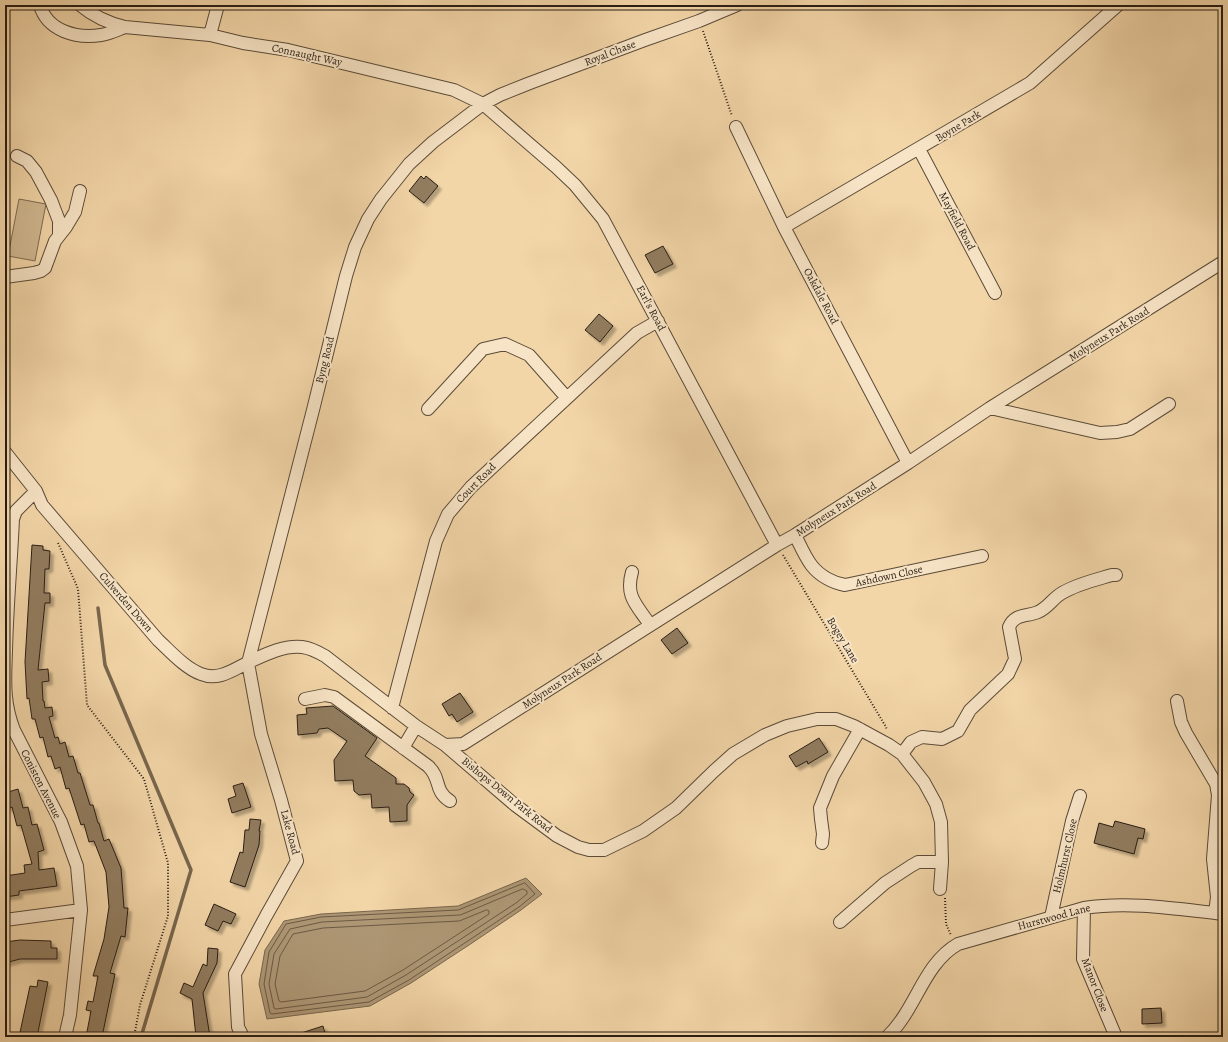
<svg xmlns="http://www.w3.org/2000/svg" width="1228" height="1042" viewBox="0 0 1228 1042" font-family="Alegreya,serif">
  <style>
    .green { fill: #d0b78f; stroke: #7c6a51 }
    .water { fill: #ae9775; stroke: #78664e }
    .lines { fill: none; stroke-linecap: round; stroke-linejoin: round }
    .shore { stroke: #6b5a44; stroke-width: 1 }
    .stream { stroke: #78664e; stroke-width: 3.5 }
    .building { fill: #927d60; stroke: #281d13; filter: url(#shadow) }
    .minor-casing { stroke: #5b4b38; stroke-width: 14 }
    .path { stroke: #281d13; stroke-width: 2; stroke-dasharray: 1 2; stroke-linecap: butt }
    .minor { stroke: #f7e4c6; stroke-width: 12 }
    .labels { text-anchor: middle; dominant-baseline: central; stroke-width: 4; stroke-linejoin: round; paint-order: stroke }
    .street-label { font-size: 11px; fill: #281d13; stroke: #f7e4c6 }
  </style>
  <defs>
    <filter id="shadow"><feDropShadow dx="3.5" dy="3.5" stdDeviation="1" flood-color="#0004"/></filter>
  </defs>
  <rect width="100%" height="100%" fill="#f3d6a8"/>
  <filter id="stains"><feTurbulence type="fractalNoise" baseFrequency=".005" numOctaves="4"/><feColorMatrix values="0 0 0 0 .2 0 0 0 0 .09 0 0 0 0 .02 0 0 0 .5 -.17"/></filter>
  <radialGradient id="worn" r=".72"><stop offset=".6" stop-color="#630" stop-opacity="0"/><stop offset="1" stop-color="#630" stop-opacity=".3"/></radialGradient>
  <path class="green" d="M 19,199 L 46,204 L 35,261 L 8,256 Z"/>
  <path class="water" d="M 526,878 L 542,894 L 521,910 L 469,945 L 411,983 L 370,1006 L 267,1019 L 259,984 L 265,950 L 284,921 L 321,914 L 458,906 Z"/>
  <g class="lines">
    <path class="shore" d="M 525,883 L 535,894 L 519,907 L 409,980 L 369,1002 L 272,1014 L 270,1013 L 264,984 L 269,952 L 286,924 L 321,917 L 458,910 Z
      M 523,889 L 527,891 L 527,894 L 516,903 L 406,975 L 367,997 L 276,1009 L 274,1008 L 269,984 L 274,954 L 290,929 L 322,922 L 460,915 Z
      M 487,910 L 489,911 L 489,914 L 403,970 L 365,991 L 281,1002 L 279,1001 L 275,984 L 280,956 L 293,934 L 323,928 L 459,921 Z"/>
    <path class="stream" d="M 98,608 L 105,665 L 191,870 L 141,1037"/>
  </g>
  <path class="building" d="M 421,176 L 424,179 L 426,176 L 438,186 L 424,203 L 409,191 Z
    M 663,246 L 673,264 L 655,273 L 645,255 Z
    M 599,314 L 613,326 L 600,342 L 585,330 Z
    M 32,545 L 43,546 L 43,550 L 50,551 L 49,569 L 45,569 L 44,593 L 50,593 L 50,603 L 45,603 L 38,670 L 48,669 L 49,681 L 42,682 L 43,701 L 44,701 L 45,708 L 52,707 L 53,716 L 49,717 L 55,738 L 58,737 L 60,744 L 65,742 L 69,757 L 73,756 L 78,773 L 80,773 L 90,805 L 93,805 L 98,823 L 99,823 L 104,841 L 109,839 L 121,868 L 124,908 L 128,908 L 125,937 L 121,936 L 110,973 L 115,974 L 102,1037 L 86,1037 L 91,1011 L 86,1010 L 88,1001 L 93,1002 L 98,976 L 93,976 L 104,939 L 109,907 L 106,872 L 94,841 L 89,842 L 84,824 L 81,825 L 69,788 L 66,789 L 60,767 L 55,769 L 51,756 L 48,757 L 43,737 L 40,738 L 35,719 L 32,719 L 29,698 L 27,699 L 25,662 Z
    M 677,628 L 688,643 L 672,654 L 661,640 Z
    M 460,693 L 473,712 L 457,722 L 452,714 L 449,716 L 442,704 Z
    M 333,706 L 377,738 L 365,756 L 396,778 L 396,784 L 404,784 L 409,788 L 410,792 L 414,795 L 407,805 L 407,821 L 390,822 L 389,807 L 372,808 L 371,794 L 359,795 L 354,791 L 353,780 L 335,781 L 334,760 L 347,741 L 328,728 L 319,729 L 317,733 L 298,735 L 297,715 L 307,714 L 306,708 Z
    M 819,738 L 828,752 L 808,764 L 807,761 L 796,767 L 789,756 Z
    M 243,783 L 251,807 L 232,813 L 228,799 L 236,796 L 233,786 Z
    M 18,789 L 23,808 L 28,807 L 32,825 L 37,824 L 44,850 L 38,852 L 39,870 L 54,868 L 57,886 L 19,891 L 19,895 L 5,897 L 5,876 L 25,873 L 24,865 L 32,864 L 21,825 L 17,826 L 12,807 L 8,809 L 5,797 L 5,793 Z
    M 250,819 L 261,820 L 259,831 L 260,831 L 259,845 L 245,887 L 230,882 L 240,852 L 243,853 L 245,830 L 249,830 Z
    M 1115,821 L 1145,829 L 1143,839 L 1138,838 L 1134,854 L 1094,843 L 1099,823 L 1113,827 Z
    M 214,904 L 236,914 L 231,924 L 223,921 L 218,931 L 205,925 Z
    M 20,940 L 51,941 L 51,948 L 57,948 L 57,959 L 20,959 L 5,963 L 5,942 Z
    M 208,948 L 218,949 L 217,963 L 203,993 L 210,1037 L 196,1037 L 192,999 L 180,993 L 184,983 L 193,987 L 203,964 L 207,966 Z
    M 38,980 L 48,982 L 37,1037 L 19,1037 L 30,986 L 37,987 Z
    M 1161,1008 L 1162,1023 L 1142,1024 L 1142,1009 Z
    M 323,1026 L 326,1037 L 295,1037 L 295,1035 Z"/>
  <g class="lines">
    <defs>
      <path id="minor" d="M 40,5 C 47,31 77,39 101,35 C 109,34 117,30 125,27
        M 80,5 C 93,16 108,23 125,27 L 210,35 L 243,43 L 288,50 L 454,90 L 483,104 L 556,167 L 575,185 L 603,219 L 777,545
        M 210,35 L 218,5
        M 736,127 L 784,227 L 908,463
        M 919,149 L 995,293
        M 17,156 L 27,161 L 36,172 L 51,200 L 59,221 L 59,235
        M 784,227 L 1030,83 L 1118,5
        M 5,277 L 34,273 L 41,271 L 45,268 L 55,241 L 66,227 L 75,212 L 80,191
        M 990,408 L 1100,433 L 1117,432 L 1130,429 L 1169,404
        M 428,409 L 483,349 L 505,344 L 529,355 L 567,398
        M 5,452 L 36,491 L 42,505 L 158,640 C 171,652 185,668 201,674 C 218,681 233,670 247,663 C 264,655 283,645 302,647 C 310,648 318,652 325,656 L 416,726 L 445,745 L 515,805 L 557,836 L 578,847 L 589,850 L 604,850 L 643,831 L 676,808 L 714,771 L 733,754 L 765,735 L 787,726 L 817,719 L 836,719 L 854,726 L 889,745 L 902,754 L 924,782 L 936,804 L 941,822 L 942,862 L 940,889
        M 36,491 L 16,511 L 13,519 C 11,563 7,607 6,651 C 5,680 3,702 14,730 L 61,822 L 77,866 L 81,910 L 70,1015 L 65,1037
        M 795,535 C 800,545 805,557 812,566 C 820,576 833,583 845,585 L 982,556
        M 632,572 C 625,597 637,605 650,625
        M 305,699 L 325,695 L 334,697 L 428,766 C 442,779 433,790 450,801
        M 1177,701 L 1181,722 L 1186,733 L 1216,784 L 1218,795 L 1213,859 L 1217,897 L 1215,913
        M 392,708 L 436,541 L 448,514 L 471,487 L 637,333 L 658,321
        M 445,745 L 463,744 L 777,545 L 795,535 L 908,463 L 990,408 L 1223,262
        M 403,748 L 416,726
        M 902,754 L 911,742 L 922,737 L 942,739 L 958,731 L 970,710 L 1008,674 L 1015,659 L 1009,627 C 1015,613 1027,617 1038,612 C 1048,608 1053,598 1062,593 C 1077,584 1095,580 1112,575 L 1116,575
        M 822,843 L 823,834 L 821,819 L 820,808 L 833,776 L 860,729
        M 1084,908 L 1083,959 L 1116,1037
        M 1051,917 L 1072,821 L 1080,796
        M 5,920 L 81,910
        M 840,922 L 885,883 L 911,866 L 918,862 L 942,862
        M 243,1037 L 238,1027 L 235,974 L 266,916 L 297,861 L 281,800 L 261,734 L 248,663 L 313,410 L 346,276 L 355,247 L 368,219 L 381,199 L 409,164 L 433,142 L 483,104 L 500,95 L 530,83 L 645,40 L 699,21 L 737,5
        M 887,1037 C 916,1010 923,964 958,944 L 1084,908 C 1130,901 1177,909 1223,914"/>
    </defs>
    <use href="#minor" class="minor-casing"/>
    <path class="path" d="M 703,31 L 732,116
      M 58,543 L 78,589 L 87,705 L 144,779 L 168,863 L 168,916 L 140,1005 L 134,1037
      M 783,555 L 886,727 L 887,730
      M 945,898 L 946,924 L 951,935"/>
    <use href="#minor" class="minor"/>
  </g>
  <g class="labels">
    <g class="street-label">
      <text transform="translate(610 53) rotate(-21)">Royal Chase</text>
      <text transform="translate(307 55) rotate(12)">Connaught Way</text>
      <text transform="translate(958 126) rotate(-31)">Boyne Park</text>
      <text transform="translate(957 221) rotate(62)">Mayfield Road</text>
      <text transform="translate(821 296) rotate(62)">Oakdale Road</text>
      <text transform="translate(651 308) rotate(62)">Earl's Road</text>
      <text transform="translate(1109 334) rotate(-32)">Molyneux Park Road</text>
      <text transform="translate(325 360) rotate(-76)">Byng Road</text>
      <text transform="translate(476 483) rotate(-45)">Court Road</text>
      <text transform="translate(836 509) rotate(-32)">Molyneux Park Road</text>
      <text transform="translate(889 576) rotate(-12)">Ashdown Close</text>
      <text transform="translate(126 602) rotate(49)">Culverden Down</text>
      <text transform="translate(843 640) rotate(59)">Bogey Lane</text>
      <text transform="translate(562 681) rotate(-33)">Molyneux Park Road</text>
      <text transform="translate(41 784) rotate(63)">Coniston Avenue</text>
      <text transform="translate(507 795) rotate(39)">Bishops Down Park Road</text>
      <text transform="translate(290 832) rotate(75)">Lake Road</text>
      <text transform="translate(1065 856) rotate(-77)">Holmhurst Close</text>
      <text transform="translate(1054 917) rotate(-15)">Hurstwood Lane</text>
      <text transform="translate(1095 985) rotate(69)">Manor Close</text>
    </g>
  </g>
  <rect width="1228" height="1042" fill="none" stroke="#f3d6a8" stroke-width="20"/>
  <rect x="6" y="6" width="1216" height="1030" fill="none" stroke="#281d13" stroke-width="2"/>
  <rect x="10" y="10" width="1208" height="1022" fill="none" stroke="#281d13"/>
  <rect width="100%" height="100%" filter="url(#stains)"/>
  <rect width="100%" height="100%" fill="url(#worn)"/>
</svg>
